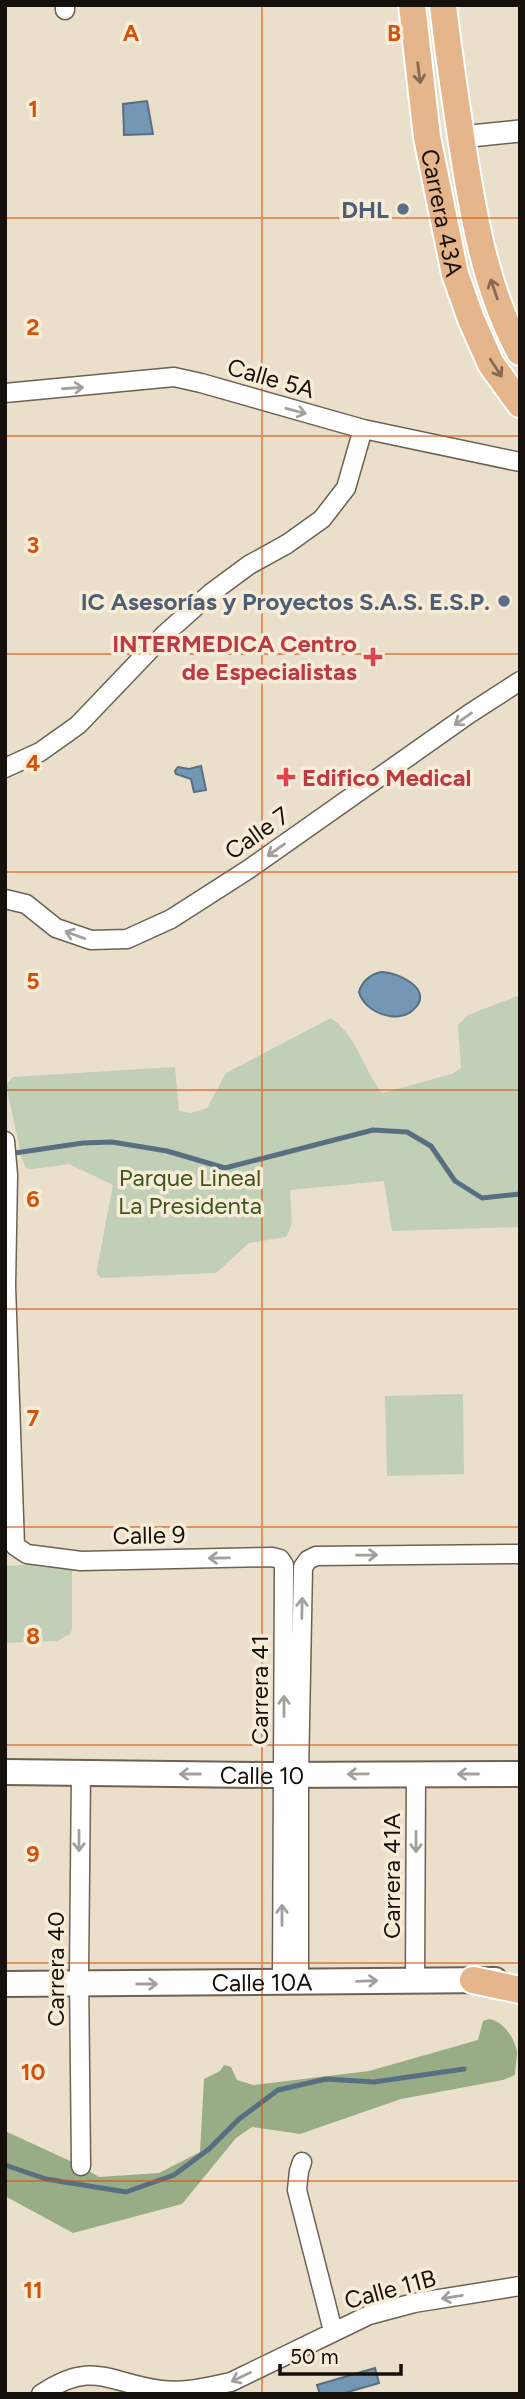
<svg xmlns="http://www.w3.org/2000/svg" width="525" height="2399" viewBox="0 0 525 2399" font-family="Figtree,sans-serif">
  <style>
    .green { fill: #c1cfb6 }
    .forest { fill: #98ac85 }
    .water { fill: #7497b5; stroke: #586f82; stroke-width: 2 }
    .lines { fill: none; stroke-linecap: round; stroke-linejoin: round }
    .stream { stroke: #586f82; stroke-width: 5 }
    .minor-casing { stroke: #6c6251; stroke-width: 21 }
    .tertiary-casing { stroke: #6c6251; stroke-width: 24 }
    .secondary-casing { stroke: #6c6251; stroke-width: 28 }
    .primary-casing { stroke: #fff; stroke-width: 30 }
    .minor { stroke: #fff; stroke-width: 18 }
    .tertiary { stroke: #fff; stroke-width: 21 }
    .secondary { stroke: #fff; stroke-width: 24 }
    .primary { stroke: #e5b58b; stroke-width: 26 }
    .oneway { stroke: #876b51 }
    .oneway2 { stroke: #a1a09d }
    .grid { fill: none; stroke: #d3520c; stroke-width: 2; stroke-opacity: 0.55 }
    .service-dot { fill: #5c6f8a; stroke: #f7ecd8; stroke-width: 2.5 }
    .health-dot { fill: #e0444e; stroke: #f7ecd8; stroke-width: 2.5 }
    .labels { text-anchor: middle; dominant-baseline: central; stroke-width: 7; stroke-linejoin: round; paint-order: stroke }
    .service-label { font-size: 24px; font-weight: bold; fill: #4e5e75; stroke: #f7ecd8; text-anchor: end }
    .street-label { font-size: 24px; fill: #15110a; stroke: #f7ecd8 }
    .health-label { font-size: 24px; font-weight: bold; fill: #be3a42; stroke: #f7ecd8; text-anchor: end }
    .park-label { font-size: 24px; fill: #3c561d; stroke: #f7ecd8 }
    .grid-label { font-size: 23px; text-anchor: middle; font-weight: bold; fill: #d3520c; stroke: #f7ecd8; stroke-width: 7; stroke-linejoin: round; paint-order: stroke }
  </style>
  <rect width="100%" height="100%" fill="#eadfcb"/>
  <path class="green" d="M 520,995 L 520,1227 L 392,1231 L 384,1181 L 290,1190 L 292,1224 L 286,1237 L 249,1243 L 216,1273 L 101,1278 L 97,1274 L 97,1269 L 113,1185 L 69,1164 L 34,1169 L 26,1168 L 22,1159 L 6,1085 L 13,1077 L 175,1067 L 179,1111 L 191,1113 L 207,1108 L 226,1073 L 331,1018 C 356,1035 364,1070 382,1093 L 452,1074 L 461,1068 L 458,1025 L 468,1015 Z
    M 463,1394 L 464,1474 L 387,1476 L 385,1396 Z
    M 40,1564 L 69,1567 L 72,1571 L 72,1630 L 70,1634 L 57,1641 L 5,1643 L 5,1566 Z"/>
  <path class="forest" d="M 489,2019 C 503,2021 515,2038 517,2052 C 517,2059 515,2067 515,2075 L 503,2080 L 401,2099 L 300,2134 L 252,2127 L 236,2138 L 182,2204 L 73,2233 L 5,2196 L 5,2131 L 81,2166 L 99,2177 L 159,2173 L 200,2152 L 204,2079 L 220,2071 L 224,2065 L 231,2067 L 237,2080 L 253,2085 L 369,2071 L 478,2040 L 483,2021 Z"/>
  <path class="water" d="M 147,101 L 153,134 L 124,135 L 123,104 Z
    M 201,766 L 206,790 L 194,792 L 191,779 L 176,774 L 175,771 L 178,767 L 189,769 Z
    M 381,972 C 398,972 436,990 413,1010 C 397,1025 364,1012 359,992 C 362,981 369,975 381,972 Z
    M 375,2368 L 379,2383 L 341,2394 L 320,2394 L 317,2385 Z"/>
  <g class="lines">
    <path class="stream" d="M 8,1154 L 83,1143 L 112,1142 L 167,1151 L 225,1168 L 373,1130 L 407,1132 L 431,1146 L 455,1181 L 482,1198 L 520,1194
      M 5,2165 L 46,2179 L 126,2192 L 174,2175 L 209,2149 L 239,2119 L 278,2090 L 326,2079 L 374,2082 L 464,2069"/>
    <defs>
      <path id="minor" d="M 65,5 L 65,10
        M 5,393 L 174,377 L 201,383 L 363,429 L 520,462
        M 5,768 L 40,752 L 78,725 L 165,634 L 211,593 L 249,565 L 287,544 L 322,519 L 346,488 L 363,429
        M 5,899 L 26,904 L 56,928 L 91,940 L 127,939 L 171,919 L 249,869 L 469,714 L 520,681
        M 5,1141 L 8,1175 L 6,1286 L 15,1546 L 27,1554 L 81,1561 L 272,1557 L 280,1559 L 284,1565 L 282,1983
        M 81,1773 L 79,1973 L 81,2166
        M 415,1980 L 416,1774
        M 299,1983 L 299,1775 L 303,1567 L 308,1560 L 316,1556 L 520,1554
        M 302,2162 L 299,2171 L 297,2190 L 333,2331
        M 41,2394 C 93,2359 108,2383 161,2390 C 185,2393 207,2387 231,2382 L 369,2315 L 414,2303 L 520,2286"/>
      <path id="tertiary" d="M 461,137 L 520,131"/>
      <g id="secondary">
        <path id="s1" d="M 5,1772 L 265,1775 L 520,1774"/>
        <path id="s2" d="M 5,1984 L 495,1980"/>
      </g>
      <g id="primary">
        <path id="s3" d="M 412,5 L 427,137 L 455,274 L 471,319 L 491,364 L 520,404"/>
        <path d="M 443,5 C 448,51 455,97 462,143 C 473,214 485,288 520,352"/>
        <path d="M 473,1980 L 520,1990"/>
      </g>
    </defs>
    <use href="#minor" class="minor-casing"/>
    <use href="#tertiary" class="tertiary-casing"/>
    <use href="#secondary" class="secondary-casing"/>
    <use href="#primary" class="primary-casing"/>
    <use href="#minor" class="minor"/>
    <use href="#tertiary" class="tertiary"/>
    <use href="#secondary" class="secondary"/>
    <use href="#primary" class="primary"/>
  </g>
  <defs><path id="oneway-shaft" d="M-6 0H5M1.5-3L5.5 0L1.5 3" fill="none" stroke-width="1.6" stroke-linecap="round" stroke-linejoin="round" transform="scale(1.75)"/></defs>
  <g class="oneway">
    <use href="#oneway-shaft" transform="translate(419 73) rotate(83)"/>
    <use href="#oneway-shaft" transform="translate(494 289) rotate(-109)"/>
    <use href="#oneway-shaft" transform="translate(496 368) rotate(57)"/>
  </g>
  <g class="oneway2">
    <use href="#oneway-shaft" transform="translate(73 388) rotate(-4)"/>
    <use href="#oneway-shaft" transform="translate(296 411) rotate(15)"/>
    <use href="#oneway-shaft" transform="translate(463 719) rotate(145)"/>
    <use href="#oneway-shaft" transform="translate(276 850) rotate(145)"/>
    <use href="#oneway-shaft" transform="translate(75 935) rotate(-160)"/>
    <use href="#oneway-shaft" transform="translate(367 1555) rotate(-1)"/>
    <use href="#oneway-shaft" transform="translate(219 1558) rotate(179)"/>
    <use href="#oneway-shaft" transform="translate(302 1608) rotate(-89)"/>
    <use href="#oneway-shaft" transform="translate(284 1706) rotate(-90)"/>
    <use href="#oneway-shaft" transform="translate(190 1774) rotate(-180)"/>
    <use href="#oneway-shaft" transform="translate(358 1774) rotate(179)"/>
    <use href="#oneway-shaft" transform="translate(468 1774) rotate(-180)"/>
    <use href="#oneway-shaft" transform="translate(79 1841) rotate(90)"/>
    <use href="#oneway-shaft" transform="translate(416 1842) rotate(90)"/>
    <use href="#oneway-shaft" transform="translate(282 1915) rotate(-90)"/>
    <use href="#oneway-shaft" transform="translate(367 1981) rotate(-2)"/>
    <use href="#oneway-shaft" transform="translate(147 1984)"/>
    <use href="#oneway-shaft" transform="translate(452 2297) rotate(171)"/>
    <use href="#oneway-shaft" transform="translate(241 2377) rotate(155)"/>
  </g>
  <path class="grid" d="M 262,5 L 262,2394M 5,218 L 520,218M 5,436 L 520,436M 5,654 L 520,654M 5,872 L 520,872M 5,1090 L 520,1090M 5,1309 L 520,1309M 5,1527 L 520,1527M 5,1745 L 520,1745M 5,1963 L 520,1963M 5,2181 L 520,2181"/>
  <g class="service-dot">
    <circle cx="403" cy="209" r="7"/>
    <circle cx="504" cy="601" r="7"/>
  </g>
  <g class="health-dot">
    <path d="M369.5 646.5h7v7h7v7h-7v7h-7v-7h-7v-7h7z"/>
    <path d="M282.5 766.5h7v7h7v7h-7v7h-7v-7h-7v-7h7z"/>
  </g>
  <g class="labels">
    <g class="service-label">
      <text x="389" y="209">DHL</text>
      <text x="490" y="601">IC Asesorías y Proyectos S.A.S. E.S.P.</text>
    </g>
    <g class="street-label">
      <text stroke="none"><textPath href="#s3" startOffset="210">Carrera 43A</textPath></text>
      <text transform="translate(271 378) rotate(16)">Calle 5A</text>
      <text transform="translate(257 833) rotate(-35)">Calle 7</text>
      <text transform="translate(149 1535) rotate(-1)">Calle 9</text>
      <text transform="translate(259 1690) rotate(-90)">Carrera 41</text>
      <text stroke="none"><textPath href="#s1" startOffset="257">Calle 10</textPath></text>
      <text transform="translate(391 1876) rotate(-90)">Carrera 41A</text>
      <text transform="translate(55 1969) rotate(-90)">Carrera 40</text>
      <text stroke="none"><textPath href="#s2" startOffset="257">Calle 10A</textPath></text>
      <text transform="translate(390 2289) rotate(-15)">Calle 11B</text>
    </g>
    <g class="health-label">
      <text x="357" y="643">INTERMEDICA Centro<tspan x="357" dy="28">de Especialistas</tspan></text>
      <text x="302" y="777" text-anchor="start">Edifico Medical</text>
    </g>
    <g class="park-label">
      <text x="190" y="1177">Parque Lineal<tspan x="190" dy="28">La Presidenta</tspan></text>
    </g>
  </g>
  <g class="grid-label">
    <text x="131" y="41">A</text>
    <text x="394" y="41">B</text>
    <text x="33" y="117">1</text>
    <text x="33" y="335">2</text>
    <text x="33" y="553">3</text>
    <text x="33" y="771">4</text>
    <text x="33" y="989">5</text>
    <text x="33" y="1207">6</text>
    <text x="33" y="1426">7</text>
    <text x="33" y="1644">8</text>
    <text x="33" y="1862">9</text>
    <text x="33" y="2080">10</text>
    <text x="33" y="2298">11</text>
  </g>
  <rect width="525" height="2399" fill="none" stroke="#15110a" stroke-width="14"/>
  <path d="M280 2364v10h121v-10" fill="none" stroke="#15110a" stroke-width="3.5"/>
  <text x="290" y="2364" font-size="21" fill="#15110a" stroke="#f7ecd8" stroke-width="5" paint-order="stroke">50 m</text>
</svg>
